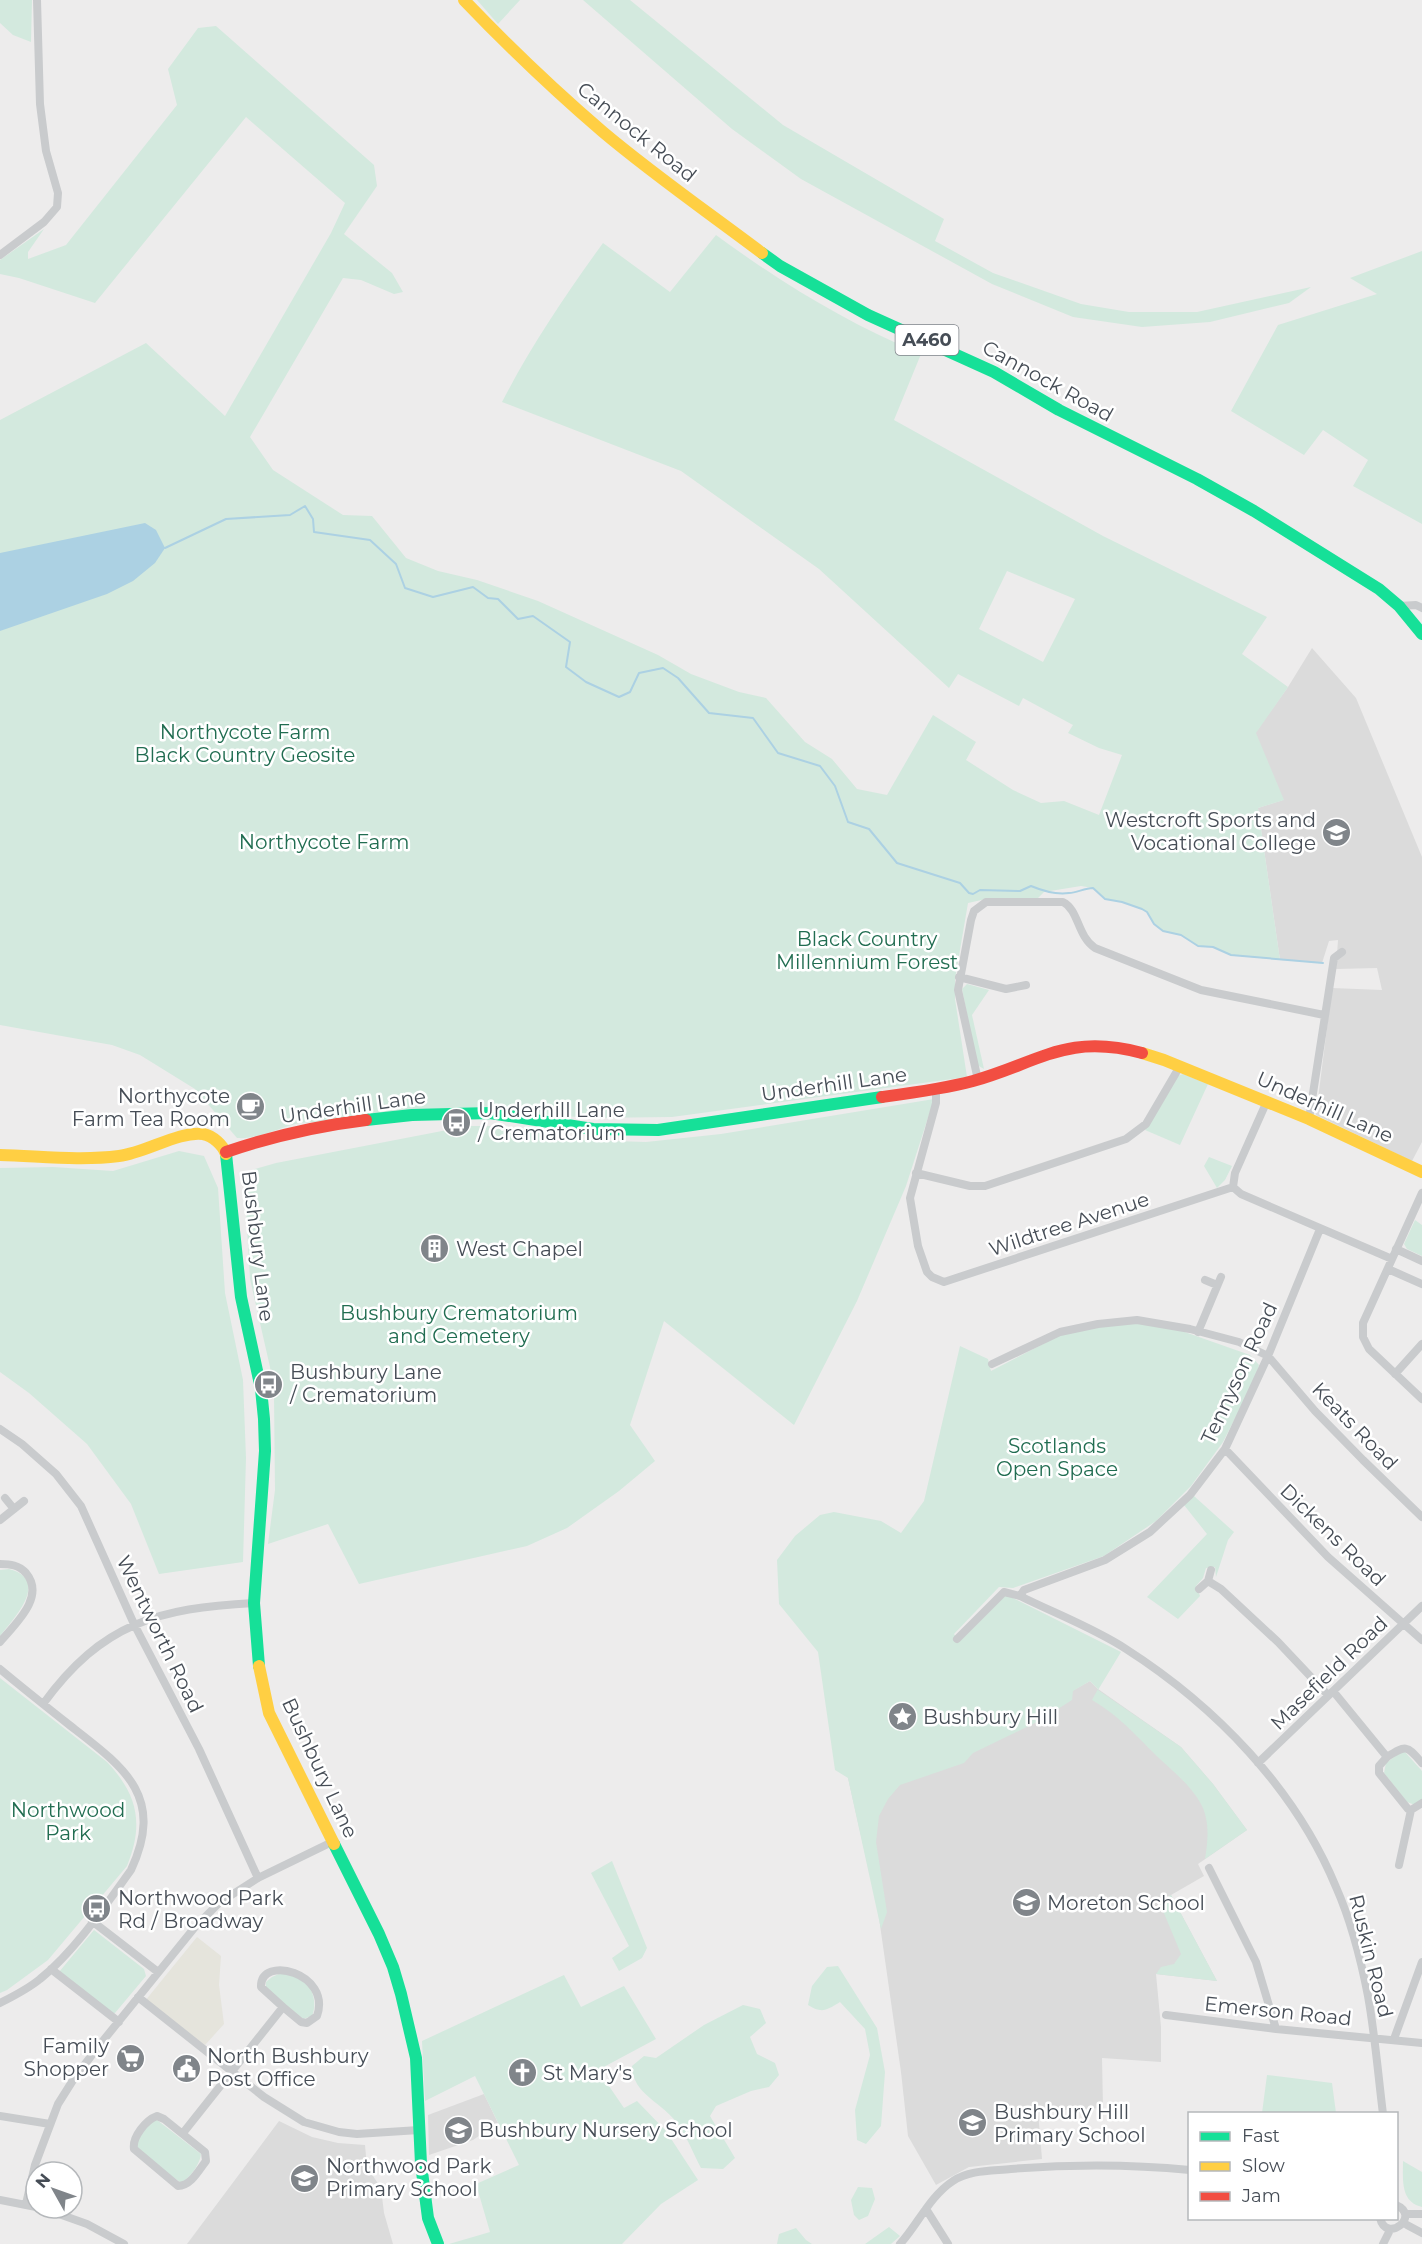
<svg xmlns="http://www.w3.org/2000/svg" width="1422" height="2244" viewBox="0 0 1422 2244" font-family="Montserrat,sans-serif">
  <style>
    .commercial { fill: #e5e4dc }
    .education { fill: #dbdbdb }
    .green { fill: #d3e9de; fill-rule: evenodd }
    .water { fill: #acd1e3 }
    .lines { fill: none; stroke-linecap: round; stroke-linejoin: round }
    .stream { stroke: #acd1e3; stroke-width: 2 }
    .street { stroke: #c9cbcd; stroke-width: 8 }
    .fast { stroke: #16e098; stroke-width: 12 }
    .slow { stroke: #ffcf43; stroke-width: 12 }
    .jam { stroke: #f24e42; stroke-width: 12 }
    .labels { text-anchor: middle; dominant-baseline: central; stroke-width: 5; stroke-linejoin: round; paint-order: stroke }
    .shield { fill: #fff; stroke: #7e8289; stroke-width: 1.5 }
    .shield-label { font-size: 18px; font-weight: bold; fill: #464d56 }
    .street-label { font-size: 20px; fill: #464d56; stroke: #fff }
    .park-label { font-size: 20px; fill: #216d51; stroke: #fff }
    .poi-label { font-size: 20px; fill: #464d56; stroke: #fff; text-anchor: start }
  </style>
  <rect width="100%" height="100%" fill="#edecec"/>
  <path class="commercial" d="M 197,1937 L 221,1956 L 219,1985 L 224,2024 L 205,2045 L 145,2001 Z"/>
  <path class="education" d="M 1312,648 L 1356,698 L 1422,857 L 1422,1142 L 1412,1161 L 1316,1115 L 1332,988 L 1382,990 L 1377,968 L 1336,969 L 1338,940 L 1329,941 L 1322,963 L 1280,960 L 1258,808 L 1283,800 L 1255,733 L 1288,687 Z
    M 1090,1681 L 1098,1689 L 1181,1747 L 1213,1784 L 1247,1830 L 1198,1864 L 1204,1876 L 1171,1895 L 1217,1981 L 1156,1974 L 1161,2027 L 1161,2062 L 1102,2058 L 1103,2108 L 1038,2111 L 1042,2159 L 969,2167 L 936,2185 L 908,2136 L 901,2072 L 878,1911 L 848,1778 L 1072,1691 Z
    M 484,2094 L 498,2123 L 473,2140 L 429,2155 L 428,2115 Z
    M 279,2121 L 312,2137 L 338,2143 L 365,2145 L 367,2167 L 381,2188 L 384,2213 L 393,2244 L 187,2244 Z"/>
  <path class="green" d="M 0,0 L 32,0 L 31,42 L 13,35 L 0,23 Z
    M 477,0 L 520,0 L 498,24 Z
    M 583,0 L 630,0 L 783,125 L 944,219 L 935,241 L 993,273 L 1081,304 L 1129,312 L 1197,312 L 1311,287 L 1289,303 L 1210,322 L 1142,327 L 1073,317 L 992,284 L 801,179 L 732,129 Z
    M 216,26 L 374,165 L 377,186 L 344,234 L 392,273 L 403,292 L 394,294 L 361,280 L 343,278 L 250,437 L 273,470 L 343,515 L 372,516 L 406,558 L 438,571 L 477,580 L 538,601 L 658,655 L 691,674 L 739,692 L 766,698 L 805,742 L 832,759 L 857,789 L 887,795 L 933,715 L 976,742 L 966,760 L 1013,790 L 1041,803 L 1064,801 L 1099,815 L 1122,755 L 1099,748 L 1068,733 L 1073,725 L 1023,698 L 1019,706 L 958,674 L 949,688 L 819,569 L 681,471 L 502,402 C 531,346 566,294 603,243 L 670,292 L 716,235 C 783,284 845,322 921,354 L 894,420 L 1103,536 L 1267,617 L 1242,654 L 1288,687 L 1256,733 L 1284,800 L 1258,808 L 1280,960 L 1231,955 L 1213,947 L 1198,946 L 1181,935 L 1163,931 L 1154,924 L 1146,911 L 1122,902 L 1106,899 L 1093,888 L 1081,886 L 1044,892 L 1038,898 L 986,899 L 968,903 L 955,979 L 955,999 L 967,1077 L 672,1117 L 589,1118 L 469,1108 L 313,1122 C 287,1121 264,1140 237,1138 L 195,1089 L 140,1055 L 112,1045 L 0,1025 L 0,420 L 146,343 L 225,416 L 331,233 L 345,203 L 246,117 L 95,303 L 19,278 L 0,274 L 0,260 L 44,229 L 28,252 L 28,259 L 66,245 L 177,105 L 168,69 L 198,28 ZM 1007,571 L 1075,599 L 1043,662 L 979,629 Z
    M 1422,251 L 1422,524 L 1353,486 L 1368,460 L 1323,430 L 1304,455 L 1231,411 L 1278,325 L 1377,294 L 1350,278 Z
    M 967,984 L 989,990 L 972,1015 L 984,1069 L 977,1065 L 962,989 Z
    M 1183,1074 L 1208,1084 L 1180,1145 L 1145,1130 L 1177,1076 Z
    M 934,1099 L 906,1186 L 857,1301 L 794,1425 L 664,1321 L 630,1425 L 655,1461 L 619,1491 L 567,1528 L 527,1546 L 359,1584 L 328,1524 L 268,1544 L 275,1490 L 274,1396 L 270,1367 L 250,1279 L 244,1175 L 255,1169 L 276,1163 L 468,1126 L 496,1126 L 582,1140 L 646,1142 L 721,1134 Z
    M 179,1151 L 204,1156 L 218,1188 L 225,1293 L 243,1380 L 246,1458 L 243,1562 L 159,1574 L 131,1504 L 87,1444 L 29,1393 L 0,1372 L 0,1168 L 53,1167 L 113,1171 Z
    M 1209,1157 L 1232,1166 L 1225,1180 L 1217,1188 L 1204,1166 Z
    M 1415,1220 L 1422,1225 L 1422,1256 L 1407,1249 L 1404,1244 Z
    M 1138,1322 L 1179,1330 L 1250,1355 L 1259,1365 L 1255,1379 L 1223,1442 L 1191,1486 L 1156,1521 L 1104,1556 L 1013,1588 L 999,1587 L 954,1634 L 959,1641 L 1005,1594 L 1121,1652 L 1098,1690 L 1181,1747 L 1213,1784 L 1247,1830 L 1205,1859 C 1208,1841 1210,1821 1201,1804 C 1192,1787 1175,1773 1161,1760 C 1137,1737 1121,1717 1092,1700 L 1098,1689 L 1090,1681 L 1073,1691 L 1072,1700 L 1039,1721 L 973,1753 L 964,1763 L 900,1785 L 888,1799 L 879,1816 L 876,1842 L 887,1912 L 881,1929 L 848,1778 L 835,1770 L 818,1652 L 779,1604 L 777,1560 L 795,1536 L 820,1515 L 834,1512 L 881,1521 L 901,1533 L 924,1501 L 960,1346 L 988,1359 L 991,1371 L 1062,1334 L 1097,1326 Z
    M 1194,1496 L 1234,1532 L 1228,1540 L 1216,1577 L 1215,1567 L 1206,1568 L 1203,1578 L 1196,1586 L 1200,1596 L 1178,1619 L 1147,1597 L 1207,1534 L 1184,1505 Z
    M 9,1569 C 51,1580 14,1618 0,1636 L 0,1570 Z
    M 0,1678 L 107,1762 C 138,1795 144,1824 127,1866 L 48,1960 L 7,1990 L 0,1993 Z
    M 1401,1752 L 1405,1752 L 1422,1771 L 1422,1799 L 1415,1805 L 1407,1802 L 1384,1773 L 1386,1763 Z
    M 612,1861 L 647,1948 L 642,1958 L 619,1971 L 612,1958 L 629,1946 L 591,1873 Z
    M 1171,1895 L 1217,1981 L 1156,1974 L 1161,1967 L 1174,1964 L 1181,1954 L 1161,1906 L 1163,1900 Z
    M 94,1930 L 144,1969 L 146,1976 L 115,2013 L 110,2013 L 59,1972 Z
    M 838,1966 L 877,2028 L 885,2072 L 881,2126 L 866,2144 L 857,2140 L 855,2110 L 870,2055 L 865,2029 L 840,2002 C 827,2010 822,2014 808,2005 L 812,1986 L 827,1967 Z
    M 281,1973 C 287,1975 296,1976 301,1979 C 314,1987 317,2004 312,2016 L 303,2019 L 266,1989 L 266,1982 L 272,1977 Z
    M 564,1975 L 581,2007 L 624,1986 L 656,2039 L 598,2070 L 624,2108 L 637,2101 L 666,2131 L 698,2180 L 661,2204 L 622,2244 L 449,2244 L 490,2232 L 476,2184 L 519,2165 L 475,2076 L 425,2101 L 422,2041 Z
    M 743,2005 L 760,2009 L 766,2023 L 750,2037 L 757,2054 L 775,2063 L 779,2075 L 769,2087 L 751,2091 L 716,2106 L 710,2116 L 735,2158 L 723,2169 L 701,2168 C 694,2155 688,2139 679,2126 C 665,2103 632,2095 632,2066 L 644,2056 L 656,2058 L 704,2025 Z
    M 1267,2075 L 1332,2083 L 1336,2113 L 1262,2113 Z
    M 157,2120 L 201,2154 C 200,2164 190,2178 181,2183 L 137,2150 L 136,2139 L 151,2121 Z
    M 1403,2161 L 1422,2172 L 1422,2207 C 1400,2202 1403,2179 1403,2161 Z
    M 858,2187 L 872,2188 L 875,2199 L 868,2216 L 859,2220 L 854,2215 L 851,2200 Z
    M 889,2227 L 900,2236 L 891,2244 L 865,2244 Z
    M 796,2228 L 806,2240 L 812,2244 L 777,2244 L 779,2234 Z"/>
  <path class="water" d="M 145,523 L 156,530 L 165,548 L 155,563 L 133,581 L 107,594 L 0,631 L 0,553 Z"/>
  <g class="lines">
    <path class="stream" d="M 165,548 L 226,519 L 290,515 L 305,506 L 313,519 L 314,532 L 370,540 L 396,564 L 405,588 L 433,597 L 473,587 L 488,598 L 498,599 L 518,619 L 533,616 L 570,642 L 566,667 L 586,682 L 619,697 L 630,692 L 639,673 L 663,668 L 678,678 L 709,713 L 753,718 L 778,753 L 820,766 L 835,786 L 848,822 L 869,829 L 897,863 L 960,883 L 969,893 L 973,894 L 980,890 L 1020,891 L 1031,886 C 1043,891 1056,895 1069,893 C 1077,893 1084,888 1093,888 L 1105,899 L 1122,902 L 1142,909 L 1147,912 L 1154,924 L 1163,931 L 1181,935 L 1198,946 L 1213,947 L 1231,955 L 1323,963"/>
    <path class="street" d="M 0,255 L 44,222 L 57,207 L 58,193 L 46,151 L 40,104 L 37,0
      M 1399,606 L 1416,605 L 1422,608
      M 959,977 L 1006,989 L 1026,985
      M 978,1080 L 958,990 L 971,920 L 974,911 L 986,902 L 1063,902 C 1079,910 1077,936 1095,948 L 1201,990 L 1324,1015
      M 936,1091 L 936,1103 L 910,1198 L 918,1246 L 927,1272 L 932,1277 L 944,1282 L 1233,1187
      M 1309,1119 L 1334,958 L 1342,952
      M 916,1173 L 970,1186 L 985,1186 L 1126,1139 L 1146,1124 L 1180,1066
      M 1233,1187 L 1241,1194 L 1392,1259
      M 1233,1187 L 1235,1173 L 1267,1101
      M 1422,1193 L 1363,1323 L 1363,1337 L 1369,1349 L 1422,1399
      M 1396,1249 L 1422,1261
      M 1388,1269 L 1422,1284
      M 1205,1280 L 1217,1285
      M 1198,1332 L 1221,1277
      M 992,1364 L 1060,1332 L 1098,1324 L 1137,1320 L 1190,1329 L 1239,1342 L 1268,1356 L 1315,1411 L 1363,1460 L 1422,1517
      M 1395,1374 L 1422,1344
      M 0,1429 L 22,1444 L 56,1474 L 81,1506 L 134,1624 L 199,1749 L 258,1878
      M 1225,1449 L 1328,1557 L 1422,1640
      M 5,1498 L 14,1509
      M 0,1520 L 24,1501
      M 0,1564 C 10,1564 19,1565 26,1573 C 46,1597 15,1624 0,1642
      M 1211,1570 L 1208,1581 L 1221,1589 L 1278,1642 L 1328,1695
      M 1199,1589 L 1208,1581
      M 1020,1596 L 1024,1590 L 1105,1560 L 1150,1532 L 1190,1495 L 1225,1449 L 1268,1356 L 1320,1229
      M 957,1639 L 1004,1592 L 1020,1596 C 1054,1613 1094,1628 1126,1649 C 1215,1706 1295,1788 1336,1887 C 1351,1921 1361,1960 1368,1996 C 1375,2035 1378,2074 1383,2114
      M 0,1669 C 24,1689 48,1708 72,1727 C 125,1768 165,1797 131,1870 C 106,1905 74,1952 40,1979 C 28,1989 14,1996 0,2003
      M 1333,1691 L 1387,1757 C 1407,1744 1407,1746 1422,1763
      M 43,1704 C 102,1623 158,1608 254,1603
      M 1387,1757 L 1379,1766 L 1379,1773 L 1408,1809 L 1411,1810
      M 1258,1763 L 1422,1606
      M 1399,1865 L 1411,1810 L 1422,1803
      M 1209,1868 L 1256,1962 L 1276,2029
      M 92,1921 L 158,1972
      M 51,1969 L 119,2022
      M 138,1997 L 264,2097 L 304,2122 L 339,2132 L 357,2134 L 419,2130
      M 1166,2015 L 1276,2029 L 1422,2043
      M 1394,2039 L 1422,1962
      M 0,2116 L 50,2124
      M 157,2116 L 164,2119 L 205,2152 L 206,2161 C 199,2170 191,2186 178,2186 L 134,2149 C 132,2137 146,2120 157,2116 Z
      M 183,2133 L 283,2007 L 301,2022 L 307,2023 L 317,2016 C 332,1973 260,1954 261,1987 L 283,2007
      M 0,2200 L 36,2207
      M 26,2204 L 35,2165 L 58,2104 L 75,2077 L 102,2042 L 195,1927 L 219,1903 L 258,1878 L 332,1842
      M 42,2208 L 87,2224 L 124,2244
      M 926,2209 L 948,2244
      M 1408,2214 L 1422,2214
      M 1380,2218 C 1386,2244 1422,2216 1396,2205
      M 1407,2225 L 1422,2233
      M 900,2244 C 918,2224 930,2196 953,2181 C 969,2170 992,2171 1011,2169 C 1071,2164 1130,2164 1190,2170
      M 1383,2244 L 1389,2232"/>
    <path class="fast" d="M 762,253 L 780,266 L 868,315 L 994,372 L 1059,410 L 1197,479 L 1254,511 L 1379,589 L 1399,606 L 1422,634
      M 366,1120 L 412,1115 L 490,1113 L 593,1129 L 658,1130 L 882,1097
      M 226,1154 L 241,1297 L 261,1389 L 264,1419 L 265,1451 L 254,1603 L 259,1666
      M 334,1844 L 379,1934 L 393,1967 L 401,1994 L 416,2058 L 421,2164 L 428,2218 L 438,2244"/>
    <path class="slow" d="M 464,0 C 508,46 554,90 603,132 C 654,175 709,213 762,253
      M 1142,1053 L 1164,1060 L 1309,1119 L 1422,1172
      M 0,1155 C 40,1156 80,1161 119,1156 C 146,1153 178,1131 203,1134 C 213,1136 223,1145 226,1154
      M 259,1666 L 269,1713 L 334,1844"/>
    <path class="jam" d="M 882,1097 C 912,1093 943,1089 973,1081 C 1040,1062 1067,1033 1142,1053
      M 226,1152 C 273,1136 316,1126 366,1120"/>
  </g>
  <defs>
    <symbol id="school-disc" viewBox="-11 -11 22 22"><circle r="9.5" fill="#80858a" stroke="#fff"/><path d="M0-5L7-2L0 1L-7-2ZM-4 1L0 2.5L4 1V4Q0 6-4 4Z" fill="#fff"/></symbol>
    <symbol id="cafe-disc" viewBox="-11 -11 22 22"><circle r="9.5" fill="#80858a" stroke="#fff"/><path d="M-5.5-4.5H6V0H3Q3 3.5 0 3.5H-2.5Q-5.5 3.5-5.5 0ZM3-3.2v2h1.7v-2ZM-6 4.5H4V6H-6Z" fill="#fff"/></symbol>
    <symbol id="bus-disc" viewBox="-11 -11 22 22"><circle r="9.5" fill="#80858a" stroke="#fff"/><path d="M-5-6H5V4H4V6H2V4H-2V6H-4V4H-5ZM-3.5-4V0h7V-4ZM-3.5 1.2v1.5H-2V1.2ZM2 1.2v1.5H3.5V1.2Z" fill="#fff"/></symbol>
    <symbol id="building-disc" viewBox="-11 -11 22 22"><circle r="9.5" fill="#80858a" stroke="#fff"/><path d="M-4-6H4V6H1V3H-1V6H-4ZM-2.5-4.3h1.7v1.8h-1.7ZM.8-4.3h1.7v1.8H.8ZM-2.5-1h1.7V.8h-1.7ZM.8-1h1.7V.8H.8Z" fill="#fff"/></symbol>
    <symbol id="sight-disc" viewBox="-11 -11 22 22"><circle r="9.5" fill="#80858a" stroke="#fff"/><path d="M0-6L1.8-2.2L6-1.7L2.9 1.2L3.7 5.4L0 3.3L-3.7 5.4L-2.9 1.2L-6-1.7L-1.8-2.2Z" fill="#fff"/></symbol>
    <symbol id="supermarket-disc" viewBox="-11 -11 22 22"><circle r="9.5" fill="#80858a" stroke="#fff"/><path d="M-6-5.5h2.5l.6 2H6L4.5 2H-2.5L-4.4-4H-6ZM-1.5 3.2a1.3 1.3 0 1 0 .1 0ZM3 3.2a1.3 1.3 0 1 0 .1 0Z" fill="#fff"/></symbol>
    <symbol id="civic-disc" viewBox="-11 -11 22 22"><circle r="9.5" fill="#80858a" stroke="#fff"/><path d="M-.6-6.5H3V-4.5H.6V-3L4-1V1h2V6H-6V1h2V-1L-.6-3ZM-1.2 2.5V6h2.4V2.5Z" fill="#fff"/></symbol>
    <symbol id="church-disc" viewBox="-11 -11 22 22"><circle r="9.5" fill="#80858a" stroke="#fff"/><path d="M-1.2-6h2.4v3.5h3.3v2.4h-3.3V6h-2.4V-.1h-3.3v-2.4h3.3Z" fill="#fff"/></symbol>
  </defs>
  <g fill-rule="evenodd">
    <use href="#school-disc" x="1320" y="816" width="33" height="33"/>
    <use href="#cafe-disc" x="234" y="1090" width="33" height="33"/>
    <use href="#bus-disc" x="440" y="1106" width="33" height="33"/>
    <use href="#building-disc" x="418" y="1232" width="33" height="33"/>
    <use href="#bus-disc" x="252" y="1368" width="33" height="33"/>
    <use href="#sight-disc" x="886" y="1700" width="33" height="33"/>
    <use href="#school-disc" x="1010" y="1886" width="33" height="33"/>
    <use href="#bus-disc" x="80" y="1892" width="33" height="33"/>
    <use href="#supermarket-disc" x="114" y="2042" width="33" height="33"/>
    <use href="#civic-disc" x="170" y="2052" width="33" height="33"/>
    <use href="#church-disc" x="506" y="2056" width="33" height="33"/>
    <use href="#school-disc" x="956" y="2106" width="33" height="33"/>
    <use href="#school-disc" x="442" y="2114" width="33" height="33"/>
    <use href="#school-disc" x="288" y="2162" width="33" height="33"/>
  </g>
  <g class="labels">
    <rect class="shield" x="895.5" y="325" width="63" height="30" rx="4.5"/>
    <g class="shield-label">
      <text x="927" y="340">A460</text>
    </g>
    <g class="street-label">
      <text transform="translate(637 132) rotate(39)">Cannock Road</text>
      <text transform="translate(1048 381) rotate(29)">Cannock Road</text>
      <text transform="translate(834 1084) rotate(-8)">Underhill Lane</text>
      <text transform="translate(353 1106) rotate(-8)">Underhill Lane</text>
      <text transform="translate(1325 1107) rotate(24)">Underhill Lane</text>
      <text transform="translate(1069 1224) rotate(-18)">Wildtree Avenue</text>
      <text transform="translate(258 1246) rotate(83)">Bushbury Lane</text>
      <text transform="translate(1239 1373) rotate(-65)">Tennyson Road</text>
      <text transform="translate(1355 1426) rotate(46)">Keats Road</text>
      <text transform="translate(1333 1535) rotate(44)">Dickens Road</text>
      <text transform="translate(160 1634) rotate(64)">Wentworth Road</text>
      <text transform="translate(1329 1673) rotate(-44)">Masefield Road</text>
      <text transform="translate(320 1768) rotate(65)">Bushbury Lane</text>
      <text transform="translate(1371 1956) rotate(76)">Ruskin Road</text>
      <text transform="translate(1278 2011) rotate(6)">Emerson Road</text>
    </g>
    <g class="park-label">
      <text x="245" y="732">Northycote Farm<tspan x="245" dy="23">Black Country Geosite</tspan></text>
      <text x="324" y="842">Northycote Farm</text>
      <text x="867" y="939">Black Country<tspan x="867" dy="23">Millennium Forest</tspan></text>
      <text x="459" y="1313">Bushbury Crematorium<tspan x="459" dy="23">and Cemetery</tspan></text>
      <text x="1057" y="1446">Scotlands<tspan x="1057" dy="23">Open Space</tspan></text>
      <text x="68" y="1810">Northwood<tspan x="68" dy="23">Park</tspan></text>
    </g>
    <g class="poi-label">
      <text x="1316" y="820" text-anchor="end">Westcroft Sports and<tspan x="1316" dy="23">Vocational College</tspan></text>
      <text x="230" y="1096" text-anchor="end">Northycote<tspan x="230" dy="23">Farm Tea Room</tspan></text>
      <text x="478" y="1110">Underhill Lane<tspan x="478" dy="23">/ Crematorium</tspan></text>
      <text x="456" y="1249">West Chapel</text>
      <text x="290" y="1372">Bushbury Lane<tspan x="290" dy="23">/ Crematorium</tspan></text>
      <text x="923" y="1717">Bushbury Hill</text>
      <text x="118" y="1898">Northwood Park<tspan x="118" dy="23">Rd / Broadway</tspan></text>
      <text x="1047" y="1903">Moreton School</text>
      <text x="109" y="2046" text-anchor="end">Family<tspan x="109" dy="23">Shopper</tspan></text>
      <text x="207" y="2056">North Bushbury<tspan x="207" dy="23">Post Office</tspan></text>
      <text x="543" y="2073">St Mary's</text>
      <text x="994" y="2112">Bushbury Hill<tspan x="994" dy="23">Primary School</tspan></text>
      <text x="479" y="2130">Bushbury Nursery School</text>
      <text x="326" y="2166">Northwood Park<tspan x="326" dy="23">Primary School</tspan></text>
    </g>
  </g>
  <rect x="1188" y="2112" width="210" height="108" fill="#ffffff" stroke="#b5b8bb" stroke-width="1.5"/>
  <rect x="1200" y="2132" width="30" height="9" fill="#16e098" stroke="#b5b8bb" stroke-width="1.5"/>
  <text x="1242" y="2142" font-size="18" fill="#464d56">Fast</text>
  <rect x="1200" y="2162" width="30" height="9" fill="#ffcf43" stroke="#b5b8bb" stroke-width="1.5"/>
  <text x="1242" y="2172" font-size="18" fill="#464d56">Slow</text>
  <rect x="1200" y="2192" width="30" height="9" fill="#f24e42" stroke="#b5b8bb" stroke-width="1.5"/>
  <text x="1242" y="2202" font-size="18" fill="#464d56">Jam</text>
  <g transform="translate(54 2190) rotate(310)"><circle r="28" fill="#ffffff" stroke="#b5b8bb" stroke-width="1.5"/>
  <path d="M0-4.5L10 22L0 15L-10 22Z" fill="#80858a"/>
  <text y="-9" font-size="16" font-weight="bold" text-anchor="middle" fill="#464d56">N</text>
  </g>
</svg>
